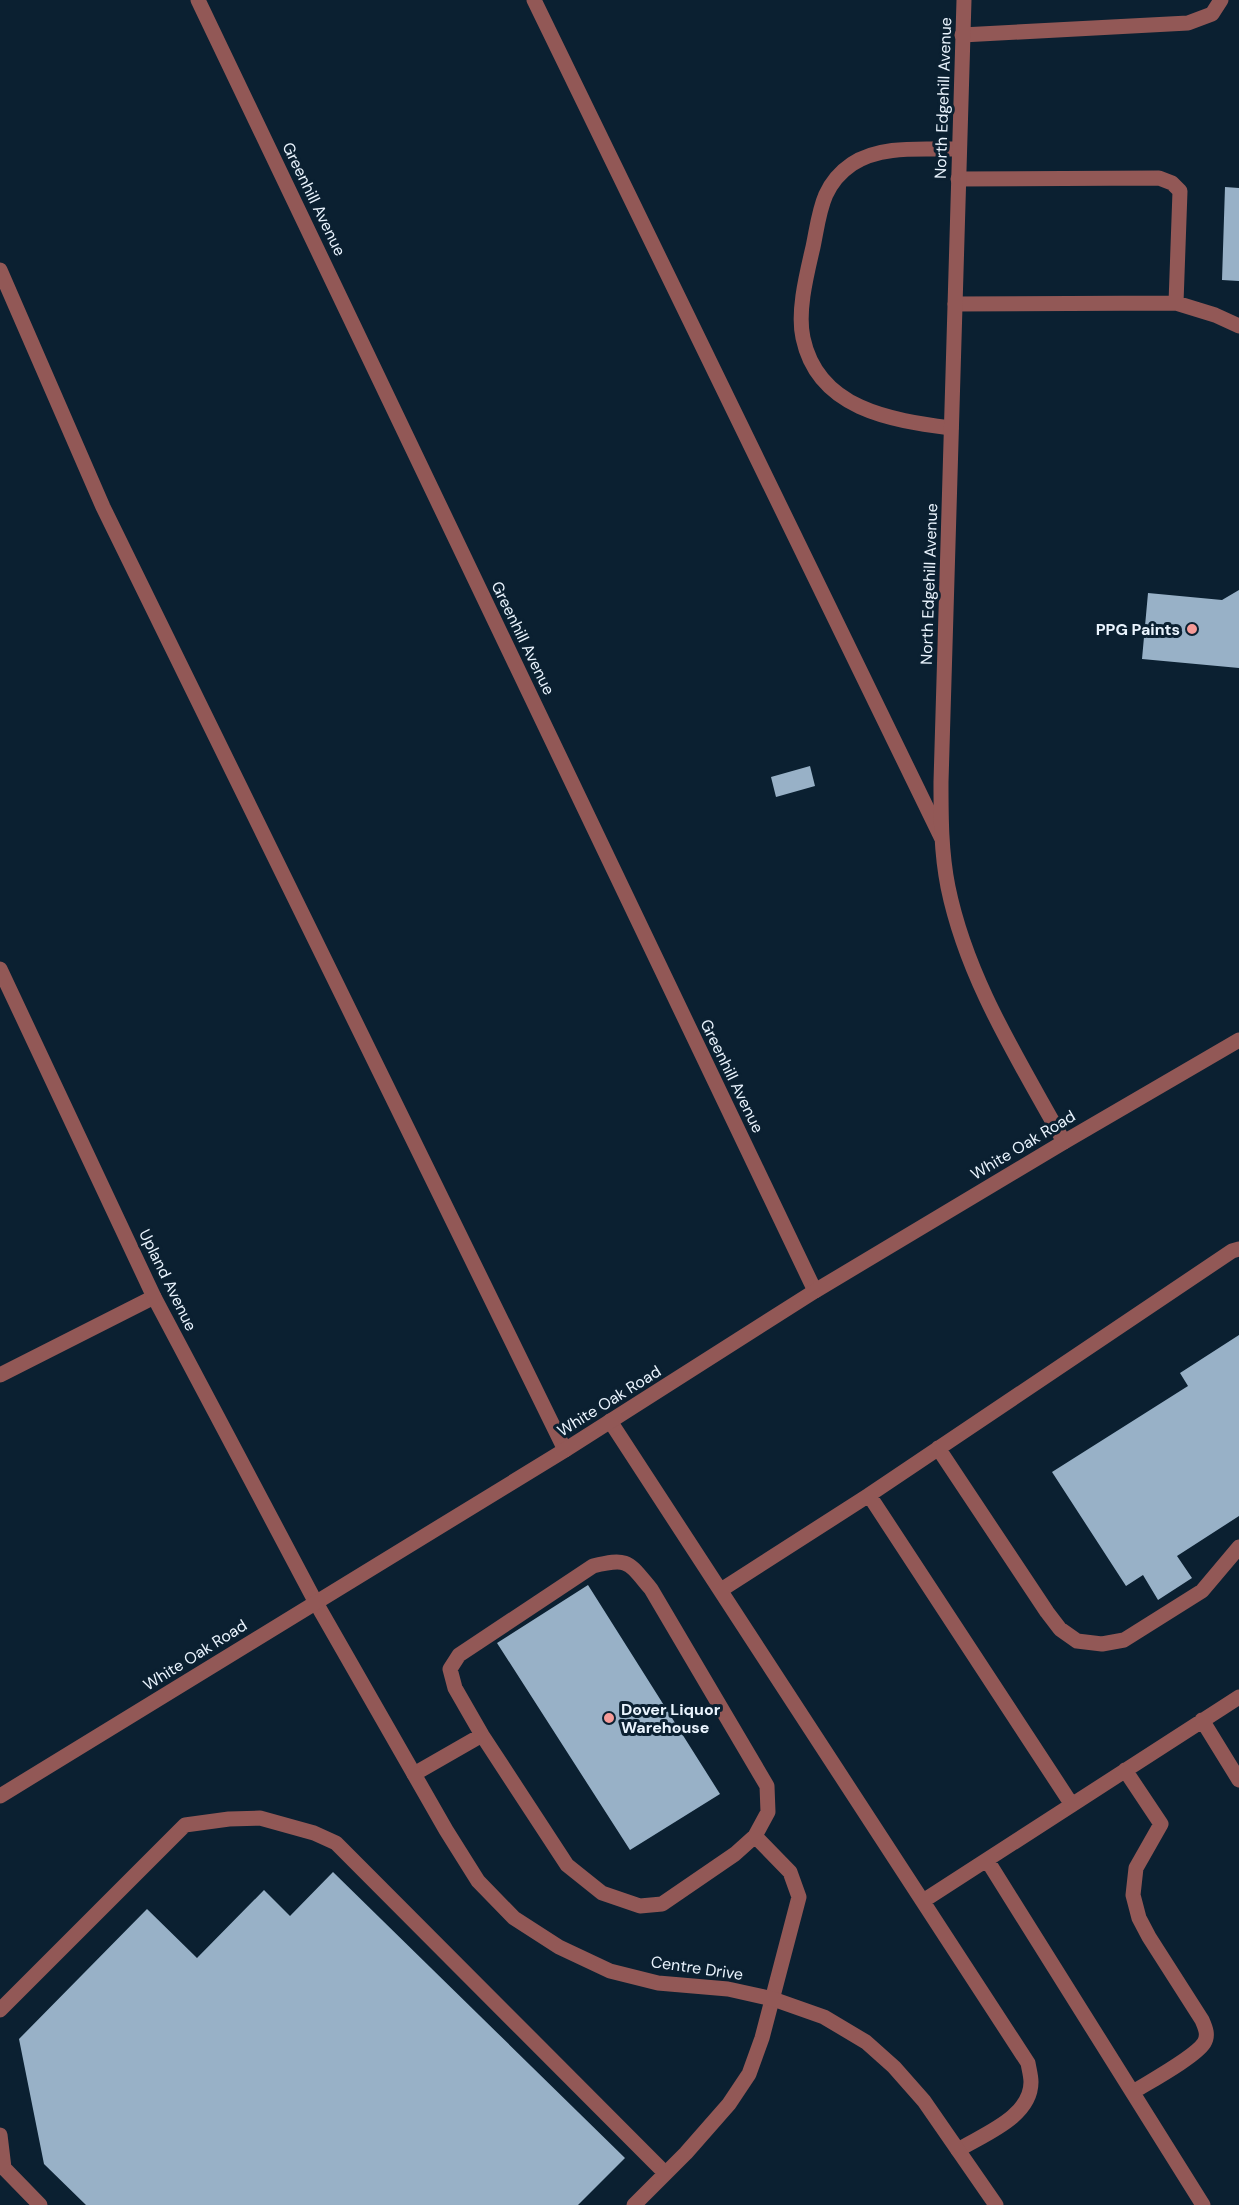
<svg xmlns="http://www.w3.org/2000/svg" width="1239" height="2205" viewBox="0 0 1239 2205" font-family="'DM Sans',sans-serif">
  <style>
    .building { fill: #98b1c7 }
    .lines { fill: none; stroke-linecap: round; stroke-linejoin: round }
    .service { stroke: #925856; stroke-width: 15 }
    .minor { stroke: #925856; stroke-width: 15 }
    .tertiary { stroke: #925856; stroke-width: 15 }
    .poi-dot { fill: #f59b98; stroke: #0b2031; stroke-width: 2 }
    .labels { text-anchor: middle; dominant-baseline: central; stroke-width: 6; stroke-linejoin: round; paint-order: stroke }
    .street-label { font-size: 16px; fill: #eaf4fe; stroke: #0b2031 }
    .poi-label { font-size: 16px; font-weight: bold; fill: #eaf4fe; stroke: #0b2031; text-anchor: end }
  </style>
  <rect width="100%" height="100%" fill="#0b2031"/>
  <path class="building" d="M 1225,187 L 1239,188 L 1239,281 L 1222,280 Z
    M 1239,590 L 1239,668 L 1142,659 L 1148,593 L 1222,600 Z
    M 810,766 L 815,786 L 776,797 L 771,777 Z
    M 1239,1335 L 1239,1516 L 1177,1556 L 1192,1578 L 1158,1600 L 1143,1575 L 1126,1586 L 1052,1472 L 1188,1386 L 1180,1373 Z
    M 588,1585 L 720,1794 L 630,1850 L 497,1643 Z
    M 333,1872 L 625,2158 L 578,2205 L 86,2205 L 44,2164 L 19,2039 L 147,1909 L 197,1958 L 264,1890 L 290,1916 Z"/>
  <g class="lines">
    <path class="service" d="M 534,0 L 941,837
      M 962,35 L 1188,23 L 1212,14 L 1221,0
      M 0,270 L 103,507 L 565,1450
      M 1176,303 L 1215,315 L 1239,326
      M 955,304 L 1176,303 L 1180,191 L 1172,183 L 1159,178 L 958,179
      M 951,428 C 890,420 818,409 803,338 C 797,311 807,273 813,247 C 820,213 821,185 852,164 C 882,144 925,150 959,149
      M 0,1375 L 154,1297
      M 610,1421 L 1028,2063 C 1029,2069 1031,2076 1031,2082 C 1031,2117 984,2134 958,2150
      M 938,1448 L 1047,1612 L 1060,1629 L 1077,1641 L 1102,1644 L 1124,1640 L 1202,1591 L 1239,1547
      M 869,1495 L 1232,1251 L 1239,1249
      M 721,1590 L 869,1495 L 1072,1805
      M 1202,1720 L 1239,1780
      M 1125,1770 L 1161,1824 L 1136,1868 L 1133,1895 L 1139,1918 L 1149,1937 L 1202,2020 C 1205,2027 1209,2035 1204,2043 C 1195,2057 1149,2082 1133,2092
      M 414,1774 L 482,1735
      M 987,1860 L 1203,2205
      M 923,1901 L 1239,1697
      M 0,2010 L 185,1825 L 229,1819 L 260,1818 L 314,1833 L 336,1843 L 665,2173
      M 0,2135 L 4,2168 L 40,2205
      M 634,2205 L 686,2153 L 729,2104 L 749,2074 L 762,2038 L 799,1897 L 790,1872 L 755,1836 L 735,1854 L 662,1904 L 640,1906 L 602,1893 L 567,1865 L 482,1735 L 455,1688 L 450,1669 L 459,1655 L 593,1566 C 629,1557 628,1562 651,1589 L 767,1786 L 768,1812 L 755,1836"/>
    <path class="minor" d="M 198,0 L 815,1291
      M 964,0 L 941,782 C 941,817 941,852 948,887 C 967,980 1019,1060 1064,1142
      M 0,969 L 154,1297 L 315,1601 L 446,1830 L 478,1881 L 514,1918 L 559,1947 L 610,1971 L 658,1983 L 728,1989 L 773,1999 L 824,2017 L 866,2042 L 894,2067 L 924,2101 L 996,2205"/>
    <path class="tertiary" d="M 0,1796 L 565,1450 L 815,1291 L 1064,1142 L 1239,1040"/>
  </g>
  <g class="poi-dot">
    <circle cx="1192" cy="629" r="6"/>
    <circle cx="609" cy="1718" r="6"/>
  </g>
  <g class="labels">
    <g class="street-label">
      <text transform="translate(943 98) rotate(-88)">North Edgehill Avenue</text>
      <text transform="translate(314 199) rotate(64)">Greenhill Avenue</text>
      <text transform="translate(929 584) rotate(-88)">North Edgehill Avenue</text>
      <text transform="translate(523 638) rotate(64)">Greenhill Avenue</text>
      <text transform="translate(732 1076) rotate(64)">Greenhill Avenue</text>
      <text transform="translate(1023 1145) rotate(-31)">White Oak Road</text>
      <text transform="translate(168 1280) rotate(64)">Upland Avenue</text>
      <text transform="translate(609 1401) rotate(-32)">White Oak Road</text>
      <text transform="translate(195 1655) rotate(-32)">White Oak Road</text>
      <text transform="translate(697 1968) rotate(8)">Centre Drive</text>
    </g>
    <g class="poi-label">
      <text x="1180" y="629">PPG Paints</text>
      <text x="621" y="1709" text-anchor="start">Dover Liquor<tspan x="621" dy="18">Warehouse</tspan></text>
    </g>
  </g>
</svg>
